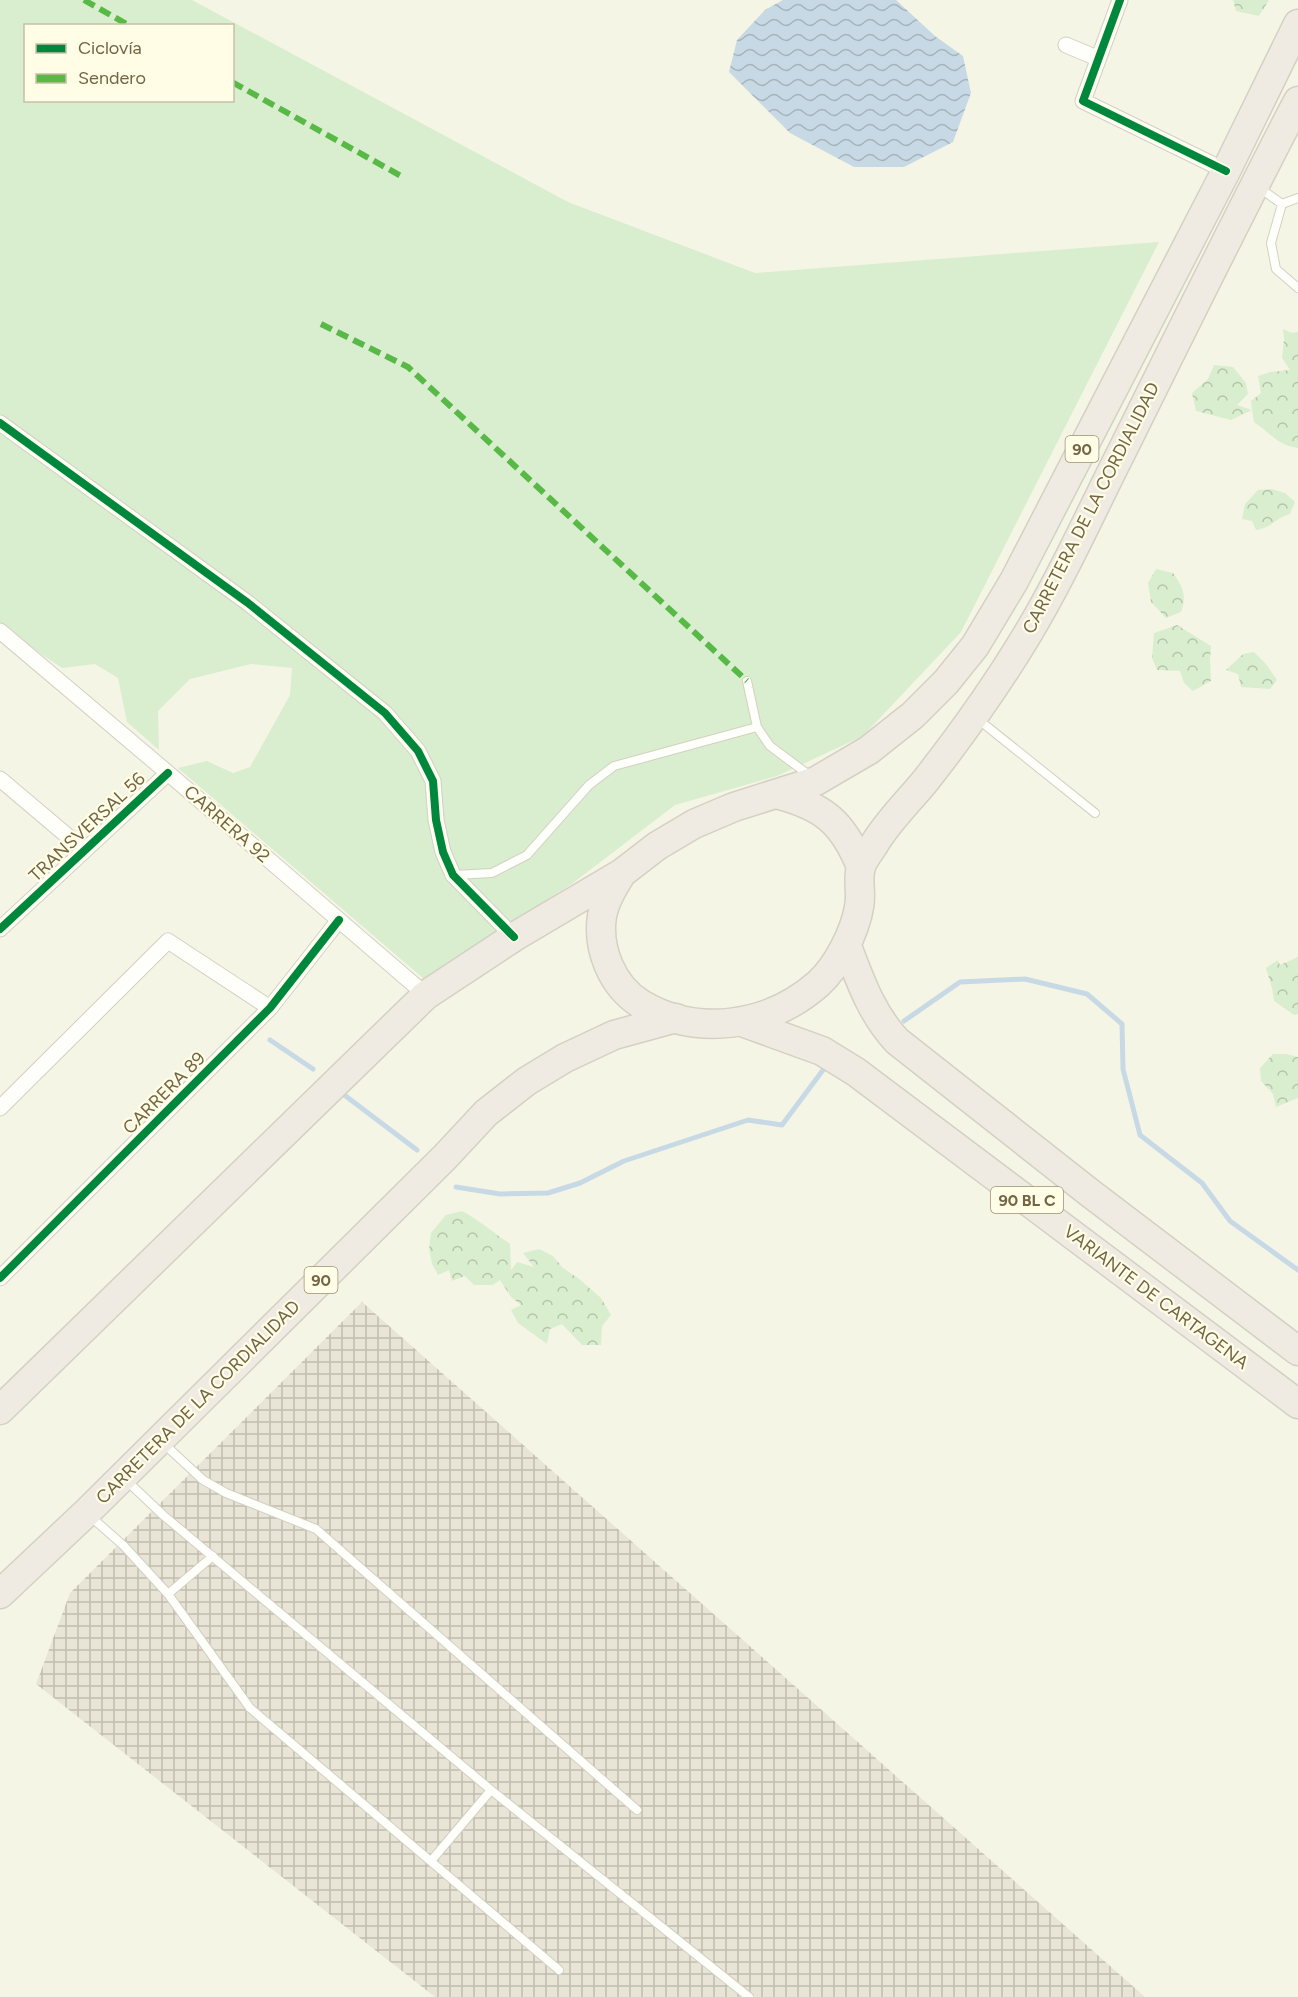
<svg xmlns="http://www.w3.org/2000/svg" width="1298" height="1997" viewBox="0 0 1298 1997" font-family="Figtree,sans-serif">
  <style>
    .industrial { fill: url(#industrial-grid) }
    .grass { fill: #d8eecf; fill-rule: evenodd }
    .forest { fill: url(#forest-crowns) }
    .water { fill: url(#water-waves) }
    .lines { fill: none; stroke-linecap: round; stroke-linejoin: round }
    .stream { stroke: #c7d9e5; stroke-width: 5 }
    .lane-casing { stroke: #d4d0c1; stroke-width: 10 }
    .street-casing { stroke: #d4d0c1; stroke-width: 17 }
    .highway-casing { stroke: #d4d0c3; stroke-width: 31 }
    .lane { stroke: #fefefb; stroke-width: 8 }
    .street { stroke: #fefefb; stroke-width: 15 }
    .highway { stroke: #f0ebe2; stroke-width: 28 }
    .quiet { stroke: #58b947; stroke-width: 6; stroke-dasharray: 12 6; stroke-linecap: butt }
    .cycleway-casing { stroke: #fffde5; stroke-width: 11 }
    .cycleway { stroke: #00873e; stroke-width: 8 }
    .labels { text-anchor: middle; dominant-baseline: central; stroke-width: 4.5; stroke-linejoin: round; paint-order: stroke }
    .shield { fill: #fffde5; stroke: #9c9376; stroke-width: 1.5 }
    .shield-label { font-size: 16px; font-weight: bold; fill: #726546 }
    .street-label { font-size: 18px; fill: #726546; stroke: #fffde5 }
  </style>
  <defs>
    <pattern id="industrial-grid" width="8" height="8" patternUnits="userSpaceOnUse" patternTransform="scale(1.5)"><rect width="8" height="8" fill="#e8e5d7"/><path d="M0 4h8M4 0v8" fill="none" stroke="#c0bdb0"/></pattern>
    <pattern id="forest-crowns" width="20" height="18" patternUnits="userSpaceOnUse" patternTransform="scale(1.5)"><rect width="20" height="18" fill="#d8eecf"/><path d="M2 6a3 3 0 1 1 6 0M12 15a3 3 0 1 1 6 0" fill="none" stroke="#b4c4aa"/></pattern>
    <pattern id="water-waves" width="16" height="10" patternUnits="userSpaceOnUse" patternTransform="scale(1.5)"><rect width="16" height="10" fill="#c7d9e5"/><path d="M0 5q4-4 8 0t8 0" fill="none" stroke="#a6b4bb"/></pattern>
  </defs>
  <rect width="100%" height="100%" fill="#f5f5e5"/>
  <path class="industrial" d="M 362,1302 L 1145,1997 L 435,1997 L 36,1684 L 70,1593 Z"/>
  <path class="grass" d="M 0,0 L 192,0 L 568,202 L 755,273 L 1159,242 L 961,632 L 863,736 L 777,776 L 675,805 L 573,883 L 424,979 L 178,768 L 207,761 L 233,773 L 250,767 L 290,695 L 292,668 L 251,664 L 190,679 L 158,711 L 159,750 L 127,722 L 118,678 L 95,664 L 62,668 L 0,627 ZM 26,26 L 232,26 L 232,100 L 26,100 Z"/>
  <path class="forest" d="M 1233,0 L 1269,0 L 1259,16 L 1236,11 Z
    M 1283,329 L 1292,333 L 1298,332 L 1298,448 C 1276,445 1271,433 1254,422 L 1252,410 L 1231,420 L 1196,411 L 1192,393 L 1208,379 L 1214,365 L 1233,367 L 1246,383 L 1248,394 L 1237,405 L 1252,410 L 1251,401 L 1261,393 L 1258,376 L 1270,372 L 1290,370 L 1282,358 L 1284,339 Z
    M 1272,489 L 1285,493 L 1295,502 L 1290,514 C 1273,519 1274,527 1256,530 L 1252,521 L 1242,519 L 1245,504 L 1258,490 Z
    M 1156,569 L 1173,573 C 1183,587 1187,596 1181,612 L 1166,618 L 1151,602 L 1148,583 Z
    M 1177,625 L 1211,646 L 1210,661 L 1211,681 L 1193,691 L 1184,683 L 1180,671 L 1157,670 L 1152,658 L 1154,633 Z
    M 1254,652 L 1266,664 L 1277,680 L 1270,689 L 1241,687 L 1238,674 L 1226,670 L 1243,654 Z
    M 1298,957 L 1298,1014 L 1294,1015 L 1274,1001 L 1272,988 L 1266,968 L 1278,960 L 1280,965 Z
    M 1273,1054 L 1286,1054 L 1298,1057 L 1298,1098 L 1276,1107 L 1273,1094 L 1261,1081 L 1260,1068 Z
    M 462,1211 C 479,1220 494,1233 510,1244 L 511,1270 L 517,1262 L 534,1267 L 523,1253 L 539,1249 L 553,1256 L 563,1268 L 578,1278 L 601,1298 L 611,1315 L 602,1326 L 601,1345 L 582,1345 L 562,1324 L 550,1329 L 547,1344 L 518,1323 L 511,1310 L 521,1305 L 511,1297 L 500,1280 L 493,1285 L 474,1285 L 465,1276 L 452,1281 L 449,1270 L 438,1275 L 432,1264 L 429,1249 L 431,1233 L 446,1215 Z"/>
  <path class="water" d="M 783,0 L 896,0 L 935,36 L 963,56 L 971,93 L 953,142 L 904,167 L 854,167 L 790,133 L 729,72 L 737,40 L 765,10 Z"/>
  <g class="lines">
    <path class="stream" d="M 904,1021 L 960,982 L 1025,979 L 1087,994 L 1122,1024 L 1123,1069 L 1140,1135 L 1202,1183 L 1230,1221 L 1298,1270
      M 270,1040 L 313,1069
      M 339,1091 L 417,1150
      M 456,1187 L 500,1194 L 548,1193 L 580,1183 L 624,1161 L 748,1120 L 782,1125 L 826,1066"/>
    <defs>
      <path id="lane" d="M 1258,187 L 1282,204
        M 1298,198 L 1282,204 L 1271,243 L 1276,269 L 1298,288
        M 747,681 L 757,727 L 770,746 L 809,775
        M 979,720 L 1095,813
        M 454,875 L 492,873 L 527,855 L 589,785 L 614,766 L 757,727
        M 163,1443 L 203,1480 L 226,1493 L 316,1529 L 637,1810
        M 127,1481 L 163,1515 L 491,1790 L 749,1997
        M 90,1516 L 124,1546 L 168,1594 L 250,1708 L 559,1970
        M 168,1594 L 213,1556
        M 431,1861 L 491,1790"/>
      <path id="street" d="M 1120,0 L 1083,101 L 1226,171
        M 1066,45 L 1097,58
        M 0,423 L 248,603 L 385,713 L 418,751 L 433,781 L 436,820 L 443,852 L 453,875 L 514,937
        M 0,631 L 168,773 L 426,995
        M 0,779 L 84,850
        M 0,929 L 168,773
        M 0,1108 L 168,941 L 270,1008
        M 0,1278 L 270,1008 L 339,920"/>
      <path id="highway" d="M 776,794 C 823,806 843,822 861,867
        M 622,873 C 614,886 605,900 602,916 C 597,949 612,986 641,1004 C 698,1038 770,1026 818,984 C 837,967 855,932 859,907 C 862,894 857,879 861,867 C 863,859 871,850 875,843 C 889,820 909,801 926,780 C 962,734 997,685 1027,635 C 1063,575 1092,510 1124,447 C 1181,332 1238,216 1298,101
        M 847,946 C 860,980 871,1013 897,1041 L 1090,1193 L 1298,1351
        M 742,1022 L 822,1051 L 856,1072 L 1298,1404
        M 0,1410 L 426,995 L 514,937 L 622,873 L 657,846 L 694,824 L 734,807 L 816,781 L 869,750 L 913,715 L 946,682 L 975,646 L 1014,581 L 1226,171 L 1298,24
        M 0,1594 L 86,1513 L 445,1157 L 486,1113 L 527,1081 L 565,1058 L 614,1035 L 676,1018"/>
    </defs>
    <use href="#lane" class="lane-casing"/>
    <use href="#street" class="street-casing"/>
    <use href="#highway" class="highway-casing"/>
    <use href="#lane" class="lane"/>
    <use href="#street" class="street"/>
    <use href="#highway" class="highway"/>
    <path class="quiet" d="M 84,0 L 130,26
      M 232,82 L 401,176
      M 321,324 L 408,367 L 747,681"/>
    <defs>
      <path id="cycleway" d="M 1120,0 L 1083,101 L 1226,171
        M 0,423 L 248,603 L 385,713 L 418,751 L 433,781 L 436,820 L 443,852 L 453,875 L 514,937
        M 0,929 L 168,773
        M 0,1278 L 270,1008 L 339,920"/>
    </defs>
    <use href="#cycleway" class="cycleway-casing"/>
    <use href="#cycleway" class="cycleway"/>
  </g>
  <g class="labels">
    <g class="shield">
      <rect x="1065.5" y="436" width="33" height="26" rx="4.5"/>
      <rect x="991" y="1187" width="72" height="26" rx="4.5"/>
      <rect x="304.5" y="1267" width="33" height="26" rx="4.5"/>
    </g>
    <g class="shield-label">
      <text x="1082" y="449">90</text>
      <text x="1027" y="1200">90 BL C</text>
      <text x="321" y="1280">90</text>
    </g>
    <g class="street-label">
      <text transform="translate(1091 508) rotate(-63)">CARRETERA DE LA CORDIALIDAD</text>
      <text transform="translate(227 824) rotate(41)">CARRERA 92</text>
      <text transform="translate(87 827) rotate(-43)">TRANSVERSAL 56</text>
      <text transform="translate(164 1093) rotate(-45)">CARRERA 89</text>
      <text transform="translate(1156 1297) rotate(37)">VARIANTE DE CARTAGENA</text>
      <text transform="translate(198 1402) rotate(-45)">CARRETERA DE LA CORDIALIDAD</text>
    </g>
  </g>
  <rect x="24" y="24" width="210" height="78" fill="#fffde5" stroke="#c7c0a5" stroke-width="1.5"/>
  <rect x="36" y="44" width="30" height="9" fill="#00873e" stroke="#c7c0a5" stroke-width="1.5"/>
  <text x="78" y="54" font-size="18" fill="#726546">Ciclovía</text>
  <rect x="36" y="74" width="30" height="9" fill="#58b947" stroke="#c7c0a5" stroke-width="1.5"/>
  <text x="78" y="84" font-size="18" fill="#726546">Sendero</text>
</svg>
